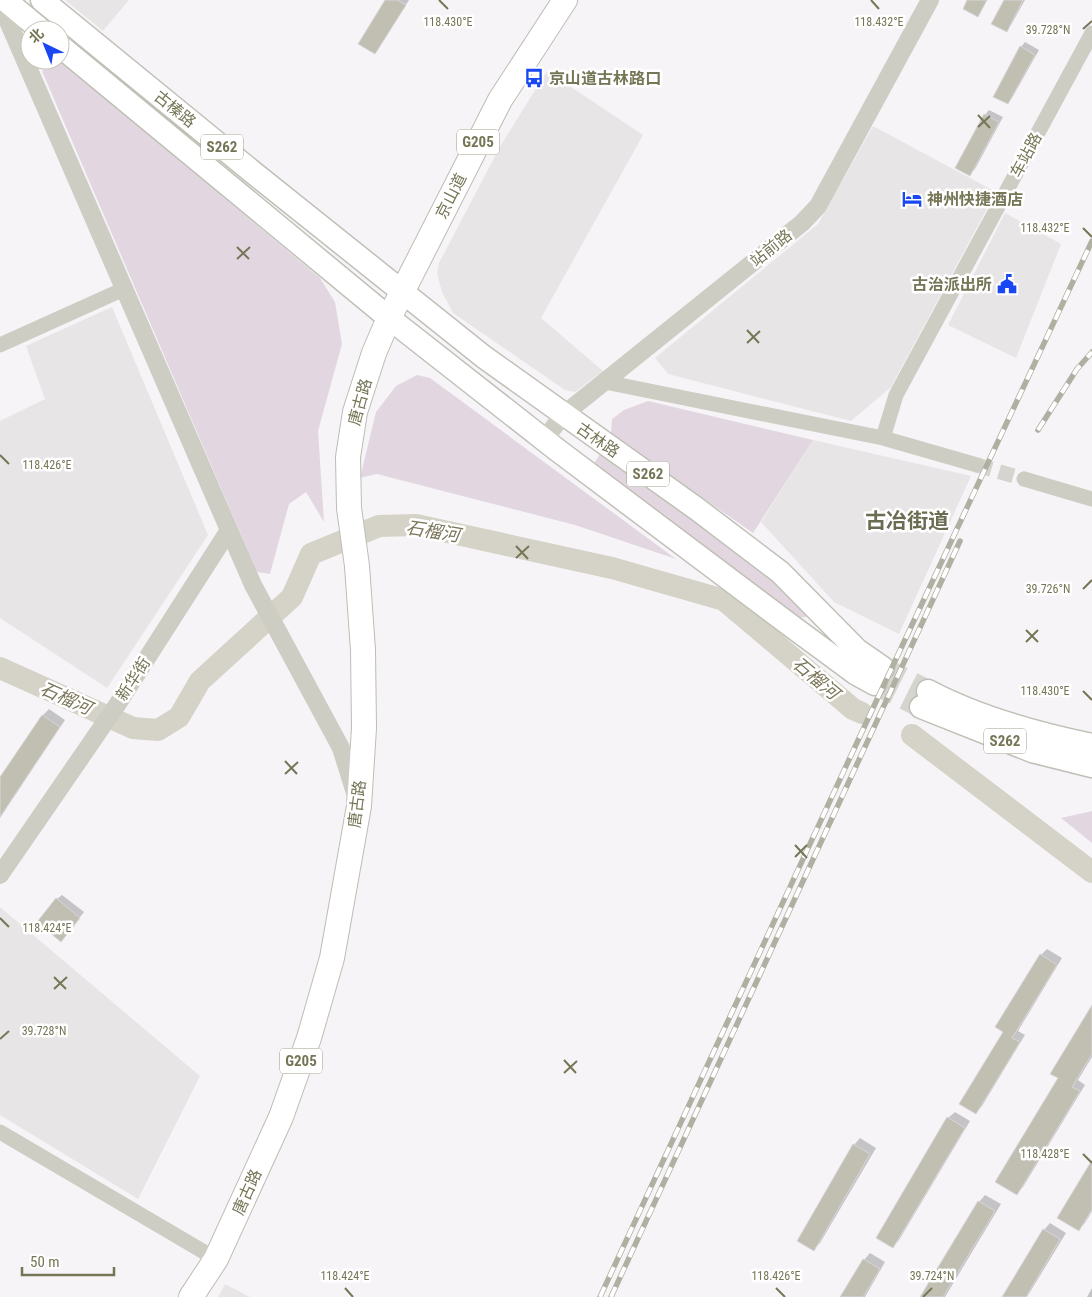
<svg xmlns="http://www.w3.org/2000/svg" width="1092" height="1297" viewBox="0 0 1092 1297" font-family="'Roboto Condensed','Noto Sans SC',sans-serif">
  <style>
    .built { fill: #e7e5e5 }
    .green { fill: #e2d7e0 }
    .shadow { fill: #0003 }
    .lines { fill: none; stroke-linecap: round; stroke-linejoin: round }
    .river { stroke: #d5d3c8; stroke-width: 22 }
    .building { fill: #c0bfb2; stroke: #d8d6d9 }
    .minor-tunnel { stroke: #d6d4cf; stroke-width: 15; stroke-dasharray: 15 8; stroke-linecap: butt }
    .primary-tunnel { stroke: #d6d4cf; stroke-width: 22; stroke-dasharray: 22 11; stroke-linecap: butt }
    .primary-casing { stroke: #c0c0b7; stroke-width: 25 }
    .trunk-casing { stroke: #bdbdb5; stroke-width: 26 }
    .minor { stroke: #cdcdc4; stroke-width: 15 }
    .tertiary { stroke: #cdcdc4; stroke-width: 18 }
    .primary { stroke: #fff; stroke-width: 22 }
    .trunk { stroke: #fff; stroke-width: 24 }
    .rail-casing { stroke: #b0b0a2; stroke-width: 5.5 }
    .rail { stroke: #fff; stroke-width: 4; stroke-dasharray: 11; stroke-linecap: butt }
    .ticks { fill: none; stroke: #767657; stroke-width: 2 }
    .labels { text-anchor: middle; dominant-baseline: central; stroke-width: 5; stroke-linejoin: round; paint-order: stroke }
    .shield { fill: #fff; stroke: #9f9f89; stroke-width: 1 }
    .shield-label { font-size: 15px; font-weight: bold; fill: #767657 }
    .poi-label { font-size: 16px; font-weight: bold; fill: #767657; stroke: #fff; text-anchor: start }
    .street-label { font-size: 16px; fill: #767657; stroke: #fff }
    .water-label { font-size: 18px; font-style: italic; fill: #7c765a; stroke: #fff }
    .district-label { font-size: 21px; font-weight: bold; fill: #6c6c52; stroke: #fff }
    .ticks-label { font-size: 12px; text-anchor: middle; fill: #767657; stroke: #fff; stroke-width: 5; stroke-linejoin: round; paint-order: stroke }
  </style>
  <rect width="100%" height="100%" fill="#f6f4f7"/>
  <path class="built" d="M 65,0 L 129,0 L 103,31 Z
    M 547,71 L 643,135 L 541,318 L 603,371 L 575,392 L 565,390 L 453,313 L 442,292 L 437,274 L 439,263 L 501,145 Z
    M 873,126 L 996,192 L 891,387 L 851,421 L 668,374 L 655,358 L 818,224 Z
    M 1005,213 L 1061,244 L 1016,358 L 948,325 Z
    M 112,307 L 208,535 L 107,688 L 0,618 L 0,421 L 45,399 L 26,346 Z
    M 813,440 L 971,476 L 899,634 L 834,602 L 761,522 Z
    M 0,907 L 200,1076 L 138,1199 L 0,1115 Z
    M 225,1284 L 250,1297 L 218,1297 Z"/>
  <path class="green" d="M 53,60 L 59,60 L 320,278 L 335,302 L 342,344 L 318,431 L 324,522 L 306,492 L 289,504 L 270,574 L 257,572 L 42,71 Z
    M 417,375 L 430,378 L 676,559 L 575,525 L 377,474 L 360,478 L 376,412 L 396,386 Z
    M 648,401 L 813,440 L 753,533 L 611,434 L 612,419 L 624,410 Z
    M 601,453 L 751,559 L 806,609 L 806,617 L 797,618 L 592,466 Z
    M 1092,811 L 1092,843 L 1061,818 Z"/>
  <path class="shadow" d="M 386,0 L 409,0 L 379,48 L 375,53 Z
    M 1005,0 L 1025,0 L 1011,25 L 1006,30 Z
    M 1025,42 L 1039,50 L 1012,98 L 1008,103 L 1021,47 Z
    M 989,110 L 1003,117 L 975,169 L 970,174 L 985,115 Z
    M 49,709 L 65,720 L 0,818 L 0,780 L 43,715 Z
    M 62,895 L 84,912 L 65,936 L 57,899 Z
    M 1047,949 L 1062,958 L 1018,1031 L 1025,1035 L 982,1106 L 976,1113 L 1004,1031 L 1041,955 Z
    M 1092,1007 L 1092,1057 L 1078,1080 L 1085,1085 L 1023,1187 L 1017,1193 L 1059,1078 Z
    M 955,1112 L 970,1121 L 899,1240 L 893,1247 L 948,1118 Z
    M 860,1138 L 876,1148 L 820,1243 L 814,1249 L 854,1145 Z
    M 1092,1162 L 1092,1211 L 1085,1223 L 1079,1229 Z
    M 985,1195 L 1001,1204 L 945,1297 L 921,1297 L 979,1202 Z
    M 1050,1223 L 1066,1233 L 1027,1297 L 1003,1297 L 1044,1230 Z
    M 870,1253 L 885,1262 L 865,1297 L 841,1297 L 864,1260 Z
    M 1092,1288 L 1092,1297 L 1087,1297 Z"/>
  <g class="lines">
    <path class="river" d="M 0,668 L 133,728 L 158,730 L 179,717 L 200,681 L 292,597 L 311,554 L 379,526 L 416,525 L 612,568 L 724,600 L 853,709 L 862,713
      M 912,735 L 1092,872"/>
  </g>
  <path class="building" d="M 385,0 L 397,0 L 406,5 L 375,54 L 358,44 Z
    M 967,0 L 987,0 L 978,17 L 963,9 Z
    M 1004,0 L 1023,0 L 1007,32 L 991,24 Z
    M 1020,46 L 1035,55 L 1008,104 L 993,97 Z
    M 984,114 L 999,122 L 970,176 L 955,168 Z
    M 42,715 L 60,727 L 0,817 L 0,777 Z
    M 56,898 L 80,918 L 61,942 L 37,922 Z
    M 1040,954 L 1057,965 L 1012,1038 L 1020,1042 L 976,1114 L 959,1104 L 1003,1032 L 995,1027 Z
    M 1092,1005 L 1092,1054 L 1072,1087 L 1080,1091 L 1017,1195 L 995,1182 L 1058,1078 L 1050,1074 Z
    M 947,1117 L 965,1128 L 893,1248 L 876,1238 Z
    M 853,1144 L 870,1154 L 814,1251 L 797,1241 Z
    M 1092,1160 L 1092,1209 L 1079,1231 L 1057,1218 Z
    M 978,1201 L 995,1211 L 943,1297 L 920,1297 Z
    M 1043,1229 L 1060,1239 L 1026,1297 L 1002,1297 Z
    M 863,1259 L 880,1269 L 863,1297 L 840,1297 Z"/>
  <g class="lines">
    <path class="minor-tunnel" d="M 977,465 L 1024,479"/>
    <path class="primary-tunnel" d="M 883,668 L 928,691
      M 875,684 L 921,707"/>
    <defs>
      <path id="primary" d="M 5,0 L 41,30
        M 42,0 L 255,174 L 484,357 L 697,509 L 780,572 L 857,650 L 883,668
        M 60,46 L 389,318 L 556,449 L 790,625 L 855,673 L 875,684
        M 928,691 C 975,716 1039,734 1092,745
        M 921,707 L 1032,751 L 1092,766"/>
      <path id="trunk" d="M 191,1297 L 216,1259 L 281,1117 L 309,1038 L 332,958 L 359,806 L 364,728 L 363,650 L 357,566 L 349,508 L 348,457 L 355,412 L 374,353 L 389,318 L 500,100 L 565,0"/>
    </defs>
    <use href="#primary" class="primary-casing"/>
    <use href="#trunk" class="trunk-casing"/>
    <path class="minor" d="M 0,345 L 124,289
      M 605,382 L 883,438 L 977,465
      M 883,438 L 896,395 L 1092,33
      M 1024,479 L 1092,499
      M 0,1132 L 216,1259"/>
    <path class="tertiary" d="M 0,3 L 229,530 L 253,585 L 341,748 L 356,796
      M 544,440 L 563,415 L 802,223 L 818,206 L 930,0
      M 0,875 L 117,705 L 229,530"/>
    <use href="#primary" class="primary"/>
    <use href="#trunk" class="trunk"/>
    <defs>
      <path id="rail" d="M 1038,430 L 1077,369 L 1092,352
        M 600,1297 L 873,708 L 1092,241
        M 611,1297 L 960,541"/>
    </defs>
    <use href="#rail" class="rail-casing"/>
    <use href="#rail" class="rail"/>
  </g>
  <path class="ticks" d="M 439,0 L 448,9M 871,0 L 879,9M 1083,29 L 1092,21M 978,115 L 990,128M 978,127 L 990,116M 1083,228 L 1092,237M 237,247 L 249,259M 237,259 L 250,247M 747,330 L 759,343M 747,343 L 760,331M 0,455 L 9,464M 516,546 L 528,559M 516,558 L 529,546M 1083,589 L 1092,580M 1026,630 L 1038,642M 1026,642 L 1038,630M 1083,691 L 1092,700M 285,761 L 297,774M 285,774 L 298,762M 795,845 L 807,858M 795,857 L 807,845M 0,918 L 9,927M 54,977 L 66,989M 54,989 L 67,977M 0,1039 L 9,1031M 564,1060 L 576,1073M 564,1073 L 577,1061M 1083,1154 L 1092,1163M 345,1288 L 353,1297M 776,1288 L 785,1297M 923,1297 L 932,1288"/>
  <defs>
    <symbol id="bus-bare" viewBox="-9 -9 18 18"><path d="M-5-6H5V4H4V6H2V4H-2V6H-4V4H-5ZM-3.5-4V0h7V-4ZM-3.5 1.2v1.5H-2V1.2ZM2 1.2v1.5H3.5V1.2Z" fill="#1847f3" stroke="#fff" stroke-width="2.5" paint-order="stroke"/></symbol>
    <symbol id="hotel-bare" viewBox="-9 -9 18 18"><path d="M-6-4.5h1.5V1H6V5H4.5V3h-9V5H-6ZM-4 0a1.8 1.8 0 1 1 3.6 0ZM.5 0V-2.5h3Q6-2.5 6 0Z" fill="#1847f3" stroke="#fff" stroke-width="2.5" paint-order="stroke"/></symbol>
    <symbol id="civic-bare" viewBox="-9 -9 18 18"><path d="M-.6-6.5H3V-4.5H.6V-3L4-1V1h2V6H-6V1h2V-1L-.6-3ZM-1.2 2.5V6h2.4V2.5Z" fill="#1847f3" stroke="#fff" stroke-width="2.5" paint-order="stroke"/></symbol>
  </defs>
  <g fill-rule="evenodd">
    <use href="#bus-bare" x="520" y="64" width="28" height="28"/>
    <use href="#hotel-bare" x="898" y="185" width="28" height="28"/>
    <use href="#civic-bare" x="993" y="270" width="28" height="28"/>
  </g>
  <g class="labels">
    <g class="shield">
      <rect x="457" y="129.5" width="42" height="25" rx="4"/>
      <rect x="201" y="134.5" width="42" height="25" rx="4"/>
      <rect x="627" y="461.5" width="42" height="25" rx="4"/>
      <rect x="984" y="728.5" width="42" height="25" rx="4"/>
      <rect x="280" y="1048.5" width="42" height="25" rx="4"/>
    </g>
    <g class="shield-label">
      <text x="478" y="142">G205</text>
      <text x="222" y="147">S262</text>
      <text x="648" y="474">S262</text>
      <text x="1005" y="741">S262</text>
      <text x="301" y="1061">G205</text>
    </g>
    <g class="poi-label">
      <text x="549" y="78">京山道古林路口</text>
      <text x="927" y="199">神州快捷酒店</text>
      <text x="992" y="284" text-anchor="end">古治派出所</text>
    </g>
    <g class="street-label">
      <text transform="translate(175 109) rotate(39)">古榛路</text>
      <text transform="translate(1026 155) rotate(-62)">车站路</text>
      <text transform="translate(451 196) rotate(-63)">京山道</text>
      <text transform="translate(771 248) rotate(-39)">站前路</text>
      <text transform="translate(360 402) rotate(-75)">唐古路</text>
      <text transform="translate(598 440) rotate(35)">古林路</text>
      <text transform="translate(133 679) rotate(-57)">新华街</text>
      <text transform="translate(357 804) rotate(-83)">唐古路</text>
      <text transform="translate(247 1192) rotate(-66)">唐古路</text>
    </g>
    <g class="water-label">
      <text transform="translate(433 531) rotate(9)">石榴河</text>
      <text transform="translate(816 678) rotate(40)">石榴河</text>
      <text transform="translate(66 698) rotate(24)">石榴河</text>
    </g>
    <g class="district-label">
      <text x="907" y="521">古冶街道</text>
    </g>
  </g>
  <g class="ticks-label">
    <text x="448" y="26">118.430°E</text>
    <text x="879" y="26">118.432°E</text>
    <text x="1048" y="34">39.728°N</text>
    <text x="1045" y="232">118.432°E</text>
    <text x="47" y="469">118.426°E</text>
    <text x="1048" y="593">39.726°N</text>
    <text x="1045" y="695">118.430°E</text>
    <text x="47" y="932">118.424°E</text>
    <text x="44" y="1035">39.728°N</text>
    <text x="1045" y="1158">118.428°E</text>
    <text x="345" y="1280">118.424°E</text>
    <text x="776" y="1280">118.426°E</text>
    <text x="932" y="1280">39.724°N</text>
  </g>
  <g transform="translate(45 45) rotate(317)"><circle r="24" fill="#ffffff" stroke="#c8c8bc"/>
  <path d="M0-4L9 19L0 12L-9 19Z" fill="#1847f3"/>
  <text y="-8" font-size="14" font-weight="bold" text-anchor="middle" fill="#767657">北</text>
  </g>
  <path d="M22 1267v8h92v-8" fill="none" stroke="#767657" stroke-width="2.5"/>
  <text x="30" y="1267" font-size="15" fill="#767657" stroke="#ffffff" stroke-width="4" paint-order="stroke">50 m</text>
</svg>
